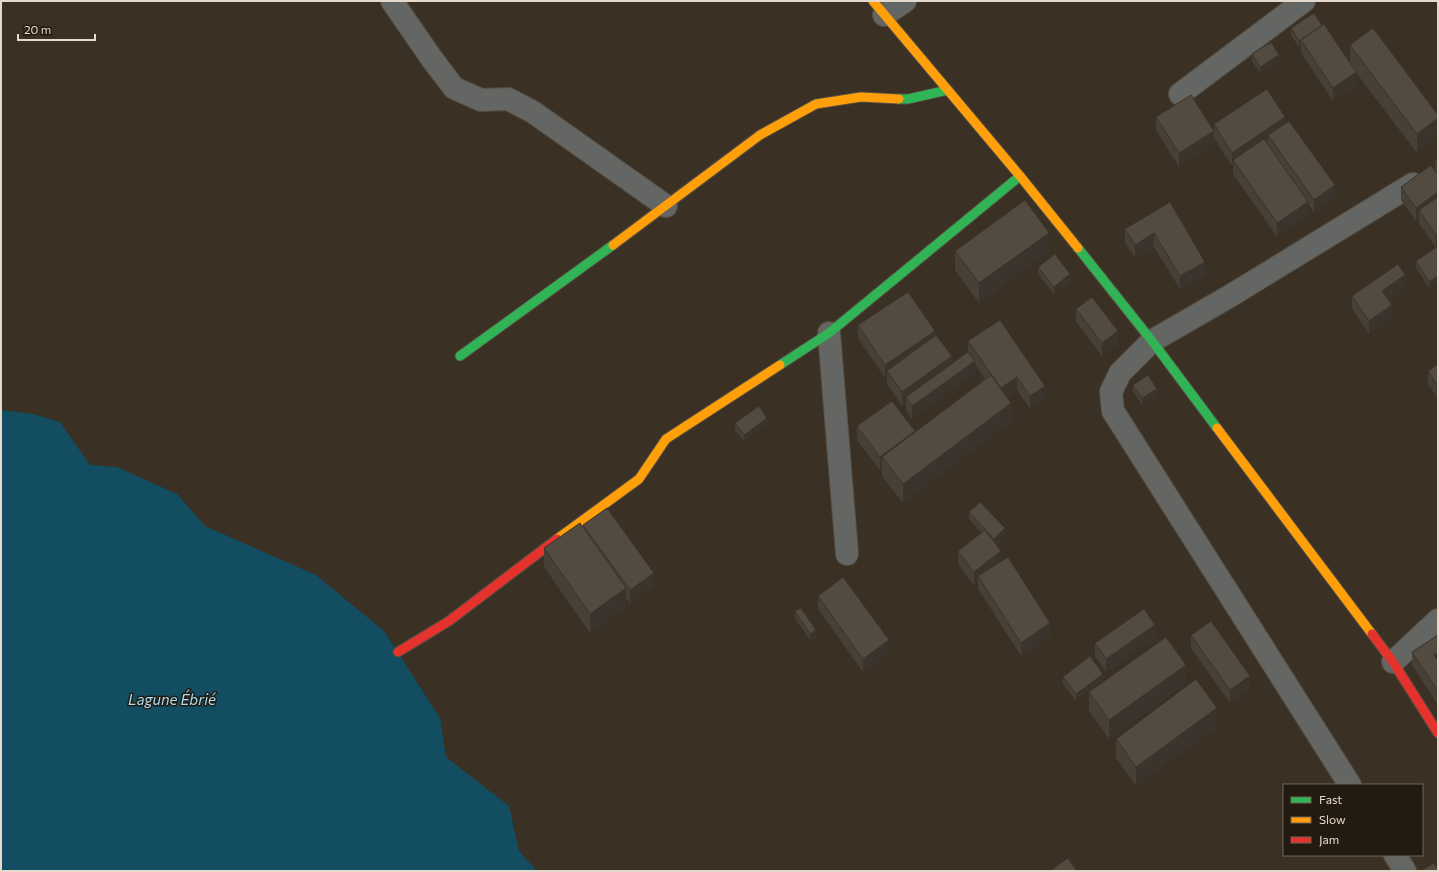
<svg xmlns="http://www.w3.org/2000/svg" width="1439" height="872" viewBox="0 0 1439 872" font-family="Commissioner,sans-serif">
  <style>
    .water { fill: #124d61 }
    .lines { fill: none; stroke-linecap: round; stroke-linejoin: round }
    .street-casing { stroke: #574e43; stroke-width: 24 }
    .fast-casing { stroke: #574e43; stroke-width: 11 }
    .slow-casing { stroke: #574e43; stroke-width: 11 }
    .jam-casing { stroke: #574e43; stroke-width: 11 }
    .street { stroke: #636662; stroke-width: 22 }
    .fast { stroke: #30b455; stroke-width: 9 }
    .slow { stroke: #ff9f0a; stroke-width: 9 }
    .jam { stroke: #e5322d; stroke-width: 9 }
    .wall { fill: #474037 }
    .shaded-wall { fill: #3a342d }
    .building { fill: #534b40; stroke: #3a342d }
    .labels { text-anchor: middle; dominant-baseline: central; stroke-width: 3; stroke-linejoin: round; paint-order: stroke }
    .water-label { font-size: 15px; font-style: italic; fill: #aadcf3; stroke: #231b10 }
  </style>
  <rect width="100%" height="100%" fill="#3a3023"/>
  <path class="water" d="M 1,410 L 33,414 L 60,422 L 90,465 L 117,467 L 177,494 L 205,526 L 316,575 L 384,631 L 440,718 L 446,757 L 509,806 L 519,851 L 537,871 L 1,871 Z"/>
  <g class="lines">
    <defs>
      <path id="street" d="M 392,1 L 432,59 L 454,88 L 481,100 L 508,99 L 533,112 L 666,206
        M 884,15 L 905,1
        M 1180,94 L 1304,1
        M 829,333 L 847,554
        M 1393,662 L 1438,620
        M 1350,785 L 1113,411 L 1111,392 L 1120,373 L 1152,341 L 1230,296 L 1413,184
        M 1395,855 L 1405,871"/>
      <path id="fast" d="M 899,99 L 908,99 L 948,90
        M 1078,248 L 1152,341 L 1217,428
        M 460,356 L 613,245
        M 780,365 L 829,333 L 1020,176"/>
      <path id="slow" d="M 873,1 L 1020,176 L 1078,248
        M 613,245 L 760,135 L 816,104 L 861,97 L 899,99
        M 1217,428 L 1372,634
        M 557,539 L 639,479 L 666,439 L 780,365"/>
      <path id="jam" d="M 1372,634 L 1393,662 L 1438,733
        M 398,652 L 449,621 L 557,539"/>
    </defs>
    <use href="#street" class="street-casing"/>
    <use href="#fast" class="fast-casing"/>
    <use href="#slow" class="slow-casing"/>
    <use href="#jam" class="jam-casing"/>
    <use href="#street" class="street"/>
    <use href="#fast" class="fast"/>
    <use href="#slow" class="slow"/>
    <use href="#jam" class="jam"/>
  </g>
  <path class="wall" d="M 1322,26 L 1350,63 L 1350,45 L 1438,115 L 1417,153 L 1354,70 L 1356,85 L 1333,101 L 1301,53 L 1301,46 L 1299,47 L 1291,35 L 1291,28 Z
    M 1252,54 L 1279,61 L 1260,73 L 1252,61 Z
    M 1156,117 L 1214,130 L 1214,124 L 1285,123 L 1335,198 L 1314,213 L 1308,204 L 1308,215 L 1277,237 L 1233,174 L 1233,165 L 1232,166 L 1214,138 L 1214,144 L 1179,167 L 1156,130 Z
    M 1438,158 L 1438,283 L 1429,288 L 1416,268 L 1416,261 L 1436,248 L 1419,223 L 1419,219 L 1416,221 L 1401,200 L 1401,187 L 1435,172 L 1435,160 Z
    M 1170,202 L 1205,275 L 1180,289 L 1154,247 L 1135,258 L 1125,242 L 1125,229 Z
    M 955,251 L 1049,252 L 979,303 L 955,270 Z
    M 1038,267 L 1070,281 L 1054,294 L 1038,274 Z
    M 1405,288 L 1388,300 L 1392,318 L 1369,334 L 1352,309 L 1352,296 Z
    M 1076,309 L 1118,344 L 1102,356 L 1076,322 Z
    M 1000,320 L 1045,400 L 1030,409 L 1017,390 L 1007,397 L 1011,422 L 903,503 L 882,476 L 882,468 L 880,470 L 857,440 L 857,426 L 915,432 L 985,379 L 975,364 L 975,374 L 912,419 L 906,410 L 906,403 L 902,406 L 887,384 L 887,377 L 885,378 L 858,338 L 858,325 L 935,337 L 952,364 L 968,352 L 968,341 Z
    M 1438,364 L 1438,399 L 1428,384 L 1428,371 Z
    M 1133,385 L 1157,395 L 1142,405 L 1133,391 Z
    M 735,423 L 767,424 L 744,441 L 735,430 Z
    M 969,512 L 1005,535 L 996,544 L 1001,561 L 1050,637 L 1021,656 L 978,589 L 978,582 L 974,585 L 958,564 L 958,551 L 982,533 L 969,519 Z
    M 583,525 L 654,586 L 630,603 L 626,598 L 626,607 L 590,633 L 544,567 L 544,548 L 583,527 Z
    M 818,596 L 889,653 L 863,672 L 818,609 Z
    M 795,611 L 816,637 L 810,640 L 795,618 Z
    M 1191,635 L 1250,689 L 1230,703 L 1191,648 Z
    M 1438,635 L 1438,705 L 1412,665 L 1412,652 Z
    M 1155,638 L 1106,672 L 1095,656 L 1095,643 Z
    M 1063,677 L 1103,680 L 1076,701 L 1063,684 Z
    M 1186,684 L 1109,739 L 1089,711 L 1089,692 Z
    M 1217,727 L 1136,786 L 1116,758 L 1116,739 Z"/>
  <path class="shaded-wall" d="M 1322,26 L 1301,40 L 1301,46 L 1299,47 L 1299,41 Z
    M 1279,55 L 1279,61 L 1260,73 L 1260,67 Z
    M 1356,72 L 1356,85 L 1333,101 L 1333,88 Z
    M 1285,117 L 1285,130 L 1268,135 L 1268,142 L 1236,164 L 1233,160 L 1233,165 L 1232,166 L 1232,153 Z
    M 1438,118 L 1438,137 L 1417,153 L 1417,134 Z
    M 1214,131 L 1214,144 L 1179,167 L 1179,153 Z
    M 1335,185 L 1335,198 L 1314,213 L 1314,200 Z
    M 1438,192 L 1438,205 L 1419,210 L 1419,219 L 1416,221 L 1416,208 Z
    M 1308,202 L 1308,215 L 1277,237 L 1277,223 Z
    M 1049,233 L 1049,252 L 979,303 L 979,283 Z
    M 1154,233 L 1154,247 L 1135,258 L 1135,245 Z
    M 1438,233 L 1438,247 L 1436,248 L 1436,235 Z
    M 1205,262 L 1205,275 L 1180,289 L 1180,276 Z
    M 1070,274 L 1070,281 L 1054,294 L 1054,287 Z
    M 1405,275 L 1405,288 L 1382,304 L 1382,291 Z
    M 1438,276 L 1438,283 L 1429,288 L 1429,282 Z
    M 1392,305 L 1392,318 L 1369,334 L 1369,321 Z
    M 935,331 L 935,345 L 887,371 L 887,377 L 885,378 L 885,365 Z
    M 1118,331 L 1118,344 L 1102,356 L 1102,343 Z
    M 952,356 L 952,370 L 906,397 L 906,403 L 902,406 L 902,392 Z
    M 975,361 L 975,374 L 912,419 L 912,406 Z
    M 1017,377 L 1017,390 L 1000,401 L 1000,388 Z
    M 1045,386 L 1045,400 L 1030,409 L 1030,396 Z
    M 1157,389 L 1157,395 L 1142,405 L 1142,398 Z
    M 1011,403 L 1011,422 L 903,503 L 903,484 Z
    M 767,418 L 767,424 L 744,441 L 744,435 Z
    M 915,431 L 915,444 L 882,457 L 882,468 L 880,470 L 880,457 Z
    M 1005,528 L 1005,535 L 994,545 L 994,539 Z
    M 1001,551 L 1001,564 L 978,576 L 978,582 L 974,585 L 974,572 Z
    M 654,573 L 654,586 L 630,603 L 630,590 Z
    M 626,588 L 626,607 L 590,633 L 590,614 Z
    M 1050,623 L 1050,637 L 1021,656 L 1021,643 Z
    M 1155,625 L 1155,638 L 1106,672 L 1106,659 Z
    M 816,630 L 816,637 L 810,640 L 810,634 Z
    M 889,640 L 889,653 L 863,672 L 863,659 Z
    M 1438,652 L 1438,665 L 1434,655 Z
    M 1186,665 L 1186,684 L 1109,739 L 1109,720 Z
    M 1103,674 L 1103,680 L 1076,701 L 1076,694 Z
    M 1250,676 L 1250,689 L 1230,703 L 1230,690 Z
    M 1217,708 L 1217,727 L 1136,786 L 1136,767 Z"/>
  <path class="building" d="M 1314,13 L 1322,26 L 1299,41 L 1291,28 Z
    M 1324,24 L 1356,72 L 1333,88 L 1301,40 Z
    M 1373,28 L 1438,115 L 1438,118 L 1417,134 L 1350,45 Z
    M 1271,42 L 1279,55 L 1260,67 L 1252,54 Z
    M 1267,89 L 1285,117 L 1232,153 L 1214,124 Z
    M 1191,95 L 1214,131 L 1179,153 L 1156,117 Z
    M 1289,121 L 1335,185 L 1314,200 L 1268,135 Z
    M 1264,139 L 1308,202 L 1277,223 L 1233,160 Z
    M 1438,158 L 1438,163 L 1435,160 Z
    M 1431,165 L 1438,175 L 1438,192 L 1416,208 L 1401,187 Z
    M 1438,197 L 1438,233 L 1436,235 L 1419,210 Z
    M 1025,200 L 1049,233 L 979,283 L 955,251 Z
    M 1170,202 L 1205,262 L 1180,276 L 1154,233 L 1135,245 L 1125,229 Z
    M 1438,246 L 1438,276 L 1429,282 L 1416,261 Z
    M 1055,254 L 1070,274 L 1054,287 L 1038,267 Z
    M 1398,264 L 1405,275 L 1382,291 L 1392,305 L 1369,321 L 1352,296 Z
    M 908,292 L 935,331 L 885,365 L 858,325 Z
    M 1092,297 L 1118,331 L 1102,343 L 1076,309 Z
    M 1000,320 L 1045,386 L 1030,396 L 1017,377 L 1001,388 L 968,341 Z
    M 936,335 L 952,356 L 902,392 L 887,371 Z
    M 968,352 L 975,361 L 912,406 L 906,397 Z
    M 1438,364 L 1438,386 L 1428,371 Z
    M 991,375 L 1011,403 L 903,484 L 882,457 Z
    M 1148,375 L 1157,389 L 1142,398 L 1133,385 Z
    M 892,401 L 915,431 L 880,457 L 857,426 Z
    M 759,406 L 767,418 L 744,435 L 735,423 Z
    M 980,502 L 1005,528 L 994,539 L 969,512 Z
    M 607,508 L 654,573 L 630,590 L 583,525 Z
    M 580,523 L 626,588 L 590,614 L 544,548 Z
    M 985,530 L 1001,551 L 974,572 L 958,551 Z
    M 1008,557 L 1050,623 L 1021,643 L 978,576 Z
    M 843,577 L 889,640 L 863,659 L 818,596 Z
    M 801,608 L 816,630 L 810,634 L 795,611 Z
    M 1144,609 L 1155,625 L 1106,659 L 1095,643 Z
    M 1211,621 L 1250,676 L 1230,690 L 1191,635 Z
    M 1438,635 L 1438,652 L 1434,655 L 1438,661 L 1438,691 L 1412,652 Z
    M 1166,637 L 1186,665 L 1109,720 L 1089,692 Z
    M 1090,656 L 1103,674 L 1076,694 L 1063,677 Z
    M 1196,679 L 1217,708 L 1136,767 L 1116,739 Z
    M 1068,858 L 1077,871 L 1050,871 Z
    M 1434,863 L 1438,870 L 1438,871 L 1421,871 Z"/>
  <g class="labels">
    <g class="water-label">
      <text x="172" y="699">Lagune Ébrié</text>
    </g>
  </g>
  <rect width="1439" height="872" fill="none" stroke="#e5d9cb" stroke-width="4"/>
  <rect x="1283" y="784" width="140" height="72" fill="#231b10" stroke="#71675b"/>
  <rect x="1291" y="797" width="20" height="6" fill="#30b455" stroke="#71675b"/>
  <text x="1319" y="804" font-size="12" fill="#e5d9cb">Fast</text>
  <rect x="1291" y="817" width="20" height="6" fill="#ff9f0a" stroke="#71675b"/>
  <text x="1319" y="824" font-size="12" fill="#e5d9cb">Slow</text>
  <rect x="1291" y="837" width="20" height="6" fill="#e5322d" stroke="#71675b"/>
  <text x="1319" y="844" font-size="12" fill="#e5d9cb">Jam</text>
  <path d="M18 34v6h77v-6" fill="none" stroke="#e5d9cb" stroke-width="2"/>
  <text x="24" y="34" font-size="12" fill="#e5d9cb" stroke="#231b10" stroke-width="3" paint-order="stroke">20 m</text>
</svg>
